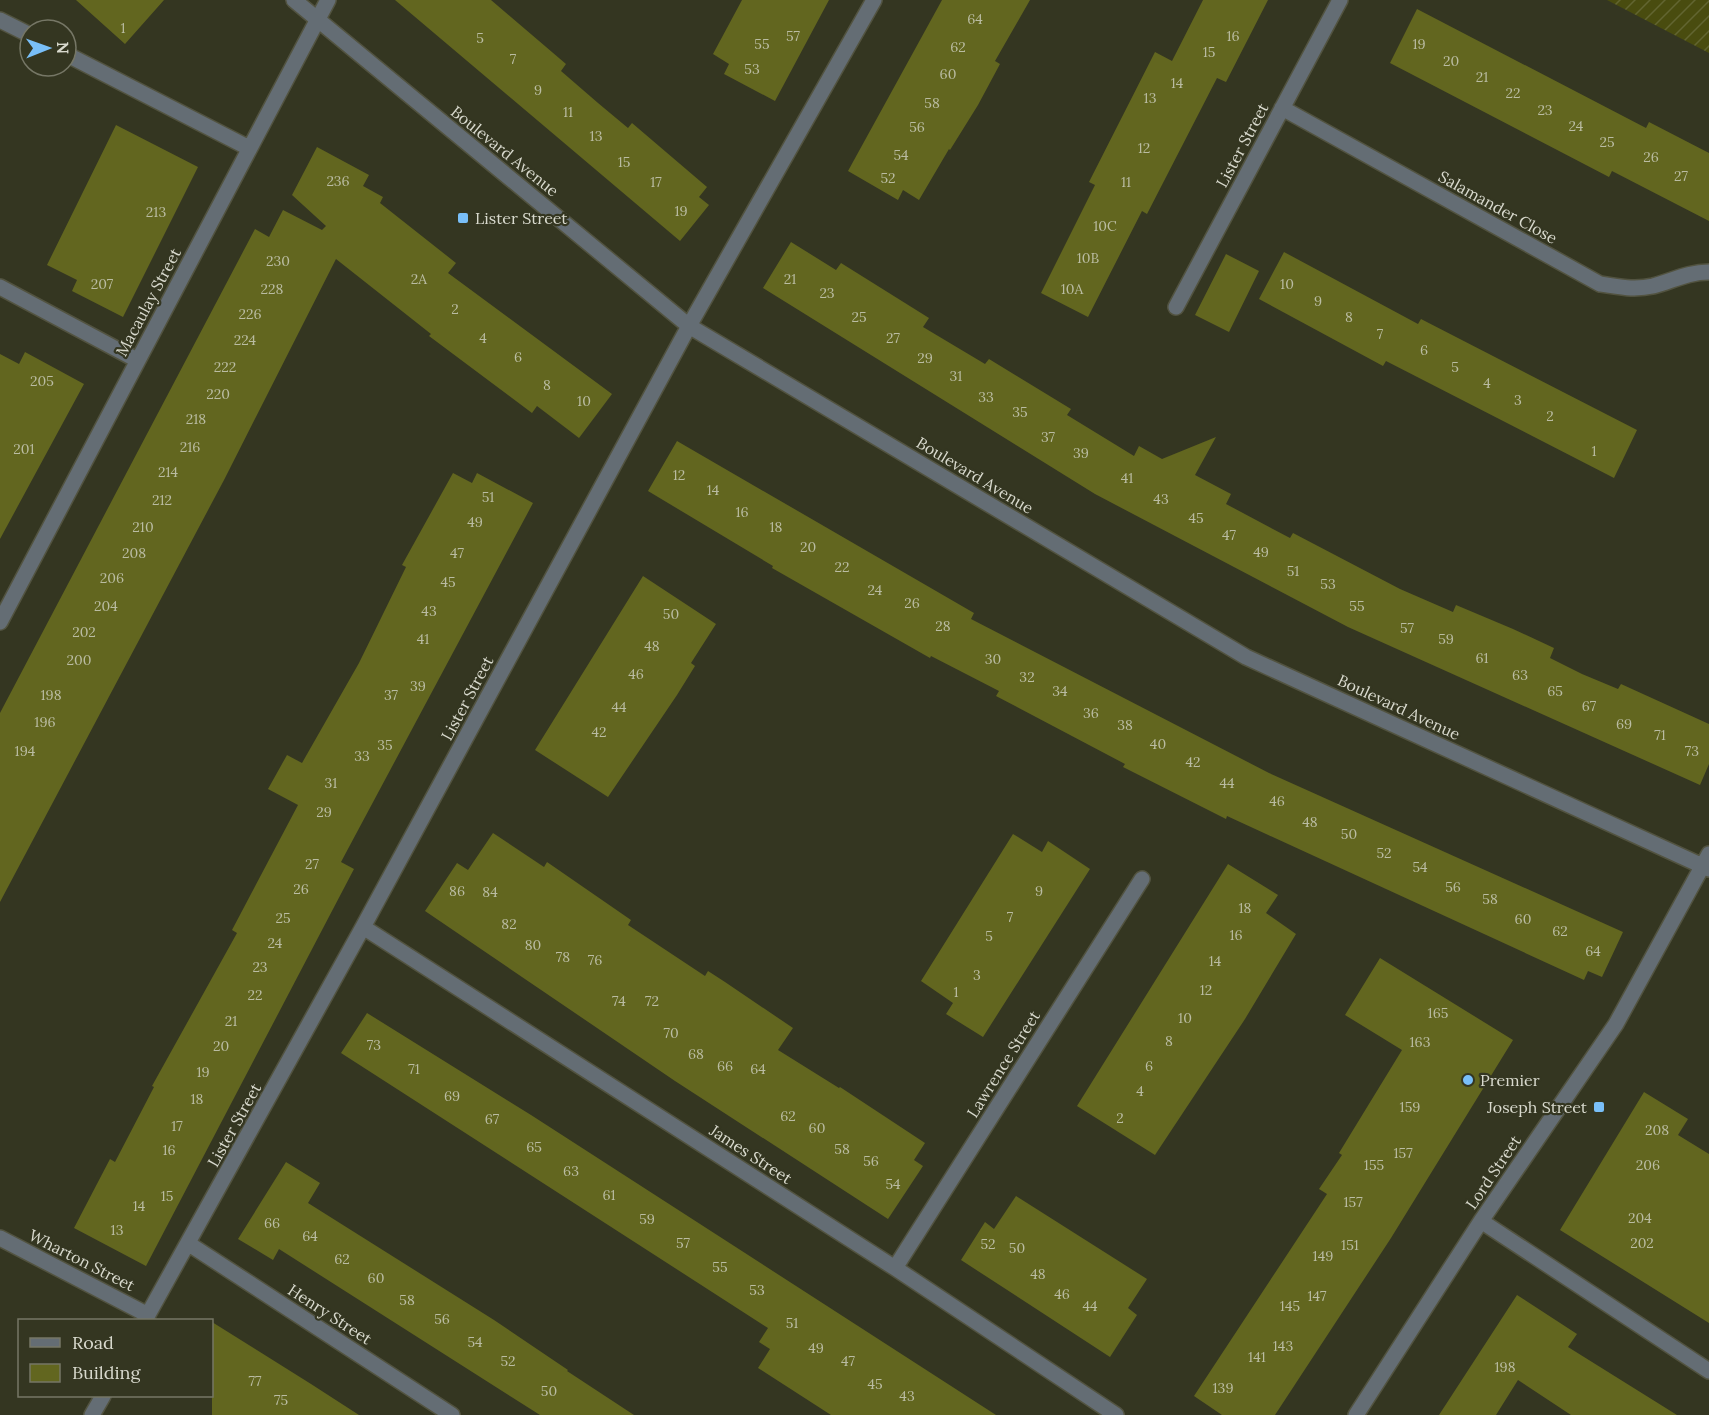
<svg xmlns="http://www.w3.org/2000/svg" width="1709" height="1415" viewBox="0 0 1709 1415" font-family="Lora,serif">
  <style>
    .garden { fill: url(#garden-furrows) }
    .building { fill: #62661f }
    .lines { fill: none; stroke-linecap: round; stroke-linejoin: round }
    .minor-casing { stroke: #525340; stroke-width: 18 }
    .minor { stroke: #646d74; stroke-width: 15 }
    .poi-dot { fill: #79bff8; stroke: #343621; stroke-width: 2 }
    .labels { text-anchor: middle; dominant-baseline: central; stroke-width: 4.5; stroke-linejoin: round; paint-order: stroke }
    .number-label { font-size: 14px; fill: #babca2 }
    .street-label { font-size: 16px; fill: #d8d9cd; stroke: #343621 }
    .poi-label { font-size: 16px; fill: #d8d9cd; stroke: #343621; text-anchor: start }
  </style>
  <defs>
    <pattern id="garden-furrows" width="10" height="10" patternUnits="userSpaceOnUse" patternTransform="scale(1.5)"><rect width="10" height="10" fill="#494c0f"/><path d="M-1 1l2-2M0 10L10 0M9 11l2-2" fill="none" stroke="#626531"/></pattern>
  </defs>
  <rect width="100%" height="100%" fill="#343621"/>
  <path class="garden" d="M 1607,0 L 1709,0 L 1709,53 Z"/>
  <path class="building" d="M 76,0 L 164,0 L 125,44 Z
    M 395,0 L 491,0 L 566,64 L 561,71 L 598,103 L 628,128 L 632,123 L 707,187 L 699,197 L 709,205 L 680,241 Z
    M 742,0 L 829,0 L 775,101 L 724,74 L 729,64 L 713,54 Z
    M 942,0 L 1030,0 L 995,61 L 1000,64 L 978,105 L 950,150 L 949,149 L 919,200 L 903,190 L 898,200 L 848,171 Z
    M 1203,0 L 1268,0 L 1226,82 L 1217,78 L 1147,214 L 1142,211 L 1088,317 L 1041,293 L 1095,185 L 1089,182 L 1155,52 L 1172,61 Z
    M 1417,9 L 1646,128 L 1649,122 L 1709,153 L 1709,221 L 1612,171 L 1609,177 L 1390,63 Z
    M 116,125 L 198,167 L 123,317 L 72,291 L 77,280 L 47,265 Z
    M 317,147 L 369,175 L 363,186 L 383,197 L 380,203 L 456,263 L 448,273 L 612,394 L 579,438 L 537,406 L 532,413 L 429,336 L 431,334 L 336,259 L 224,480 L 0,902 L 0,713 L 255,229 L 269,237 L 283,210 L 322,230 L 326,226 L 292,195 Z
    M 791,242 L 836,270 L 841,263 L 929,318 L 923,327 L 985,364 L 989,359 L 1071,409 L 1067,415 L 1134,456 L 1139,446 L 1162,459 L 1216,437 L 1195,475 L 1231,494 L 1226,504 L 1290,538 L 1293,533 L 1400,589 L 1453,612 L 1456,605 L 1513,629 L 1554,648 L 1550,658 L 1582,674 L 1618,689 L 1621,684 L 1709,724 L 1709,764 L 1700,785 L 1348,627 L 1095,494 L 763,288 Z
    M 1284,252 L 1418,324 L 1421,319 L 1637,430 L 1614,478 L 1386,361 L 1383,366 L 1259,299 Z
    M 1226,254 L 1259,271 L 1229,332 L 1195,315 Z
    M 25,352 L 84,384 L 0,539 L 0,354 L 19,364 Z
    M 677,441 L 974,613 L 971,619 L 1269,773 L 1623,932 L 1602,977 L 1588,971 L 1584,980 L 1227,816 L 1226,819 L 1123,767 L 1125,764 L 996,696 L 999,691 L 931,656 L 930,658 L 772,568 L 773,566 L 648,491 Z
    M 453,473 L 472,483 L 477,473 L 533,503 L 341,862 L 354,869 L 146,1266 L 74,1228 L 110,1159 L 115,1162 L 154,1087 L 152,1086 L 237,933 L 232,930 L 298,805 L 268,789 L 287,755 L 302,763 L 359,663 L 406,567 L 402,565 Z
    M 643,576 L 716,624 L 691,663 L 695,666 L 677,695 L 608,797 L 535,750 Z
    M 493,833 L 544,867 L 547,862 L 631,920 L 628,925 L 705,976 L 708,971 L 725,982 L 793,1028 L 778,1050 L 839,1088 L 840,1087 L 925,1143 L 914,1160 L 923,1166 L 888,1219 L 675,1081 L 425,911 L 457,863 L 468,870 Z
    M 1013,834 L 1042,852 L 1048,841 L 1090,869 L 983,1037 L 946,1014 L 953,1003 L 921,981 Z
    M 1228,864 L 1278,895 L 1266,913 L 1296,934 L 1245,1019 L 1155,1155 L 1077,1106 Z
    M 1380,958 L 1513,1040 L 1391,1238 L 1275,1415 L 1222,1415 L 1194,1396 L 1327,1194 L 1319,1189 L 1342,1155 L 1339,1153 L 1402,1050 L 1345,1015 Z
    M 367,1013 L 531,1115 L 996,1415 L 831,1415 L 758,1368 L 770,1349 L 759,1342 L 768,1328 L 341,1053 Z
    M 1644,1092 L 1688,1119 L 1678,1135 L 1709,1154 L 1709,1323 L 1560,1230 Z
    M 286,1162 L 320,1183 L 308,1203 L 494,1320 L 568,1370 L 567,1371 L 634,1415 L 540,1415 L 279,1249 L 273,1260 L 238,1239 Z
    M 1016,1196 L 1147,1279 L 1128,1308 L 1137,1315 L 1110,1357 L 961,1260 L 985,1222 L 994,1229 Z
    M 1517,1295 L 1577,1334 L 1568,1347 L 1677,1415 L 1571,1415 L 1518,1380 L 1496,1415 L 1439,1415 Z
    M 212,1322 L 311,1384 L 359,1415 L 212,1415 Z"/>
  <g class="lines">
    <defs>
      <path id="minor" d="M 294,0 L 689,326 L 1246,657 L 1709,869
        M 0,20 L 30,35
        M 66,54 L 249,148
        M 1282,108 L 1600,284 C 1618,287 1635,290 1653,286 C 1672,281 1688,272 1709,272
        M 0,287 L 137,360
        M 1176,307 L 1340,0
        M 0,622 L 328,0
        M 363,927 L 895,1268 L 1116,1415
        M 1481,1221 L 1709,1371
        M 0,1238 L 148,1315
        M 189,1244 L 452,1415
        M 895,1268 L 1142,879
        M 145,1320 L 363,927 L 689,326 L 874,0
        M 92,1415 L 103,1396
        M 1356,1415 L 1481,1221 L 1616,1024 L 1709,854"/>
    </defs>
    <use href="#minor" class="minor-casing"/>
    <use href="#minor" class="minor"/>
  </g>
  <g class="poi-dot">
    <rect x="457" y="212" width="12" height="12" rx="3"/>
    <circle cx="1468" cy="1080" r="6"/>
    <rect x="1593" y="1101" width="12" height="12" rx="3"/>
  </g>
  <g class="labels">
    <g class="number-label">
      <text x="975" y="19">64</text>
      <text x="123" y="28">1</text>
      <text x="793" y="36">57</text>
      <text x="1233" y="36">16</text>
      <text x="480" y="38">5</text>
      <text x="762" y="44">55</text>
      <text x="1419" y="44">19</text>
      <text x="958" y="47">62</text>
      <text x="1209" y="52">15</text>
      <text x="513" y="59">7</text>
      <text x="1451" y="61">20</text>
      <text x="752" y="69">53</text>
      <text x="948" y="74">60</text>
      <text x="1482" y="77">21</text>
      <text x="1177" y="83">14</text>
      <text x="538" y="90">9</text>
      <text x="1513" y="93">22</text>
      <text x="1150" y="98">13</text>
      <text x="932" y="103">58</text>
      <text x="1545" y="110">23</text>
      <text x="568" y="112">11</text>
      <text x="1576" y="126">24</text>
      <text x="917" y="127">56</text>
      <text x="596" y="136">13</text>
      <text x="1607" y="142">25</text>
      <text x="1144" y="148">12</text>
      <text x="901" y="155">54</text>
      <text x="1651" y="157">26</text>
      <text x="624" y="162">15</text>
      <text x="1681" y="176">27</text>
      <text x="888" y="178">52</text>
      <text x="338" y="181">236</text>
      <text x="656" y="182">17</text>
      <text x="1126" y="182">11</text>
      <text x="681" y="211">19</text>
      <text x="156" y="212">213</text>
      <text x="1105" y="226">10C</text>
      <text x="1088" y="258">10B</text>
      <text x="278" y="261">230</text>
      <text x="419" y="279">2A</text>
      <text x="790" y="279">21</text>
      <text x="102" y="284">207</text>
      <text x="1287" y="284">10</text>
      <text x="272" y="289">228</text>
      <text x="1072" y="289">10A</text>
      <text x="827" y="293">23</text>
      <text x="1318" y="301">9</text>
      <text x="455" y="309">2</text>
      <text x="250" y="314">226</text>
      <text x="859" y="317">25</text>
      <text x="1349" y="317">8</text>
      <text x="1380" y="334">7</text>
      <text x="483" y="338">4</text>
      <text x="893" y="338">27</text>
      <text x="245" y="340">224</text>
      <text x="1424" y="350">6</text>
      <text x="518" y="357">6</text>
      <text x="925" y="358">29</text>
      <text x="225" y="367">222</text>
      <text x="1455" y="367">5</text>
      <text x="956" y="376">31</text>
      <text x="42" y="381">205</text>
      <text x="1487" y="383">4</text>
      <text x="547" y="385">8</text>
      <text x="218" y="394">220</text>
      <text x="986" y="397">33</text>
      <text x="1518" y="400">3</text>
      <text x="584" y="401">10</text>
      <text x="1020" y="412">35</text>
      <text x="1550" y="416">2</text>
      <text x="196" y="419">218</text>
      <text x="1048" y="437">37</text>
      <text x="190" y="447">216</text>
      <text x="24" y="449">201</text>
      <text x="1594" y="451">1</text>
      <text x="1081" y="453">39</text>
      <text x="168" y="472">214</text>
      <text x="679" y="475">12</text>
      <text x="1127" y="478">41</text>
      <text x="713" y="490">14</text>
      <text x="488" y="497">51</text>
      <text x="1161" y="499">43</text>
      <text x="162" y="500">212</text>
      <text x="742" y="512">16</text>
      <text x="1196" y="518">45</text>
      <text x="475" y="522">49</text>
      <text x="143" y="527">210</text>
      <text x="776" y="527">18</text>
      <text x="1229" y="535">47</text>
      <text x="808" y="547">20</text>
      <text x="1261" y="552">49</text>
      <text x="134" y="553">208</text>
      <text x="457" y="553">47</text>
      <text x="842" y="567">22</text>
      <text x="1293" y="571">51</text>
      <text x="112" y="578">206</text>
      <text x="448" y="582">45</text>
      <text x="1328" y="584">53</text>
      <text x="875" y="590">24</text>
      <text x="912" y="603">26</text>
      <text x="106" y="606">204</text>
      <text x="1357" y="606">55</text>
      <text x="429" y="611">43</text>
      <text x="671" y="614">50</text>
      <text x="943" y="626">28</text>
      <text x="1407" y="628">57</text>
      <text x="84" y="632">202</text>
      <text x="423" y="639">41</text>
      <text x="1446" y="639">59</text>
      <text x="652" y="646">48</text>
      <text x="1482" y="658">61</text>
      <text x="993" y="659">30</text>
      <text x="79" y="660">200</text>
      <text x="636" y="674">46</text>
      <text x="1520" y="675">63</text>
      <text x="1027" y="677">32</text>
      <text x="418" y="686">39</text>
      <text x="1060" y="691">34</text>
      <text x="1555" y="691">65</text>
      <text x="51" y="695">198</text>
      <text x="391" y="695">37</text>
      <text x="1589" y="706">67</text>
      <text x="619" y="707">44</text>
      <text x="1091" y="713">36</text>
      <text x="45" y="722">196</text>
      <text x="1624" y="724">69</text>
      <text x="1125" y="725">38</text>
      <text x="599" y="732">42</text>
      <text x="1660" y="735">71</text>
      <text x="1158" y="744">40</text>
      <text x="385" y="745">35</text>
      <text x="25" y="751">194</text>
      <text x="1692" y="751">73</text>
      <text x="362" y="756">33</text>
      <text x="1193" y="762">42</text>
      <text x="331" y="783">31</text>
      <text x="1227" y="783">44</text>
      <text x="1277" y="801">46</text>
      <text x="324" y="812">29</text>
      <text x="1310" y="822">48</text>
      <text x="1349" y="834">50</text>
      <text x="1384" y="853">52</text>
      <text x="312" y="864">27</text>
      <text x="1420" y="867">54</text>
      <text x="1453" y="887">56</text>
      <text x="301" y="889">26</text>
      <text x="457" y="891">86</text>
      <text x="1039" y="891">9</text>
      <text x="490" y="892">84</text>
      <text x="1490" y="899">58</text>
      <text x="1245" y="908">18</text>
      <text x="1010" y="917">7</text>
      <text x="283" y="918">25</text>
      <text x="1523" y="919">60</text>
      <text x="509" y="924">82</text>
      <text x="1560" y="931">62</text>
      <text x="1236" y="935">16</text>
      <text x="989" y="936">5</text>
      <text x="275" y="943">24</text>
      <text x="533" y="945">80</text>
      <text x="1593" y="951">64</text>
      <text x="563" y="957">78</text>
      <text x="595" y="960">76</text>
      <text x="1215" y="961">14</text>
      <text x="260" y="967">23</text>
      <text x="977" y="975">3</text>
      <text x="1206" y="990">12</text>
      <text x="956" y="992">1</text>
      <text x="255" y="995">22</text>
      <text x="619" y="1001">74</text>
      <text x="652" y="1001">72</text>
      <text x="1438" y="1013">165</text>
      <text x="1185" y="1018">10</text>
      <text x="231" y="1021">21</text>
      <text x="671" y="1033">70</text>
      <text x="1169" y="1041">8</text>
      <text x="1420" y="1042">163</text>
      <text x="374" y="1045">73</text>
      <text x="221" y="1046">20</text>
      <text x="696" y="1054">68</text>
      <text x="725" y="1066">66</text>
      <text x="1149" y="1066">6</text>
      <text x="414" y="1069">71</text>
      <text x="758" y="1069">64</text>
      <text x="203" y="1072">19</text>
      <text x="1140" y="1091">4</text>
      <text x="452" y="1096">69</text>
      <text x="197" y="1099">18</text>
      <text x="1410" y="1107">159</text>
      <text x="788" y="1116">62</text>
      <text x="1120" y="1118">2</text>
      <text x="492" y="1119">67</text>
      <text x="177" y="1126">17</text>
      <text x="817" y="1128">60</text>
      <text x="1657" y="1130">208</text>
      <text x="534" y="1147">65</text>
      <text x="842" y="1149">58</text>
      <text x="169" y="1150">16</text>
      <text x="1403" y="1153">157</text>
      <text x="871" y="1161">56</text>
      <text x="1374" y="1165">155</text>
      <text x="1648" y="1165">206</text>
      <text x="571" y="1171">63</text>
      <text x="893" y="1184">54</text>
      <text x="609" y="1195">61</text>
      <text x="167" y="1196">15</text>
      <text x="1353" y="1202">157</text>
      <text x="139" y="1206">14</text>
      <text x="1640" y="1218">204</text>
      <text x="647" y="1219">59</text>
      <text x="272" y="1223">66</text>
      <text x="117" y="1230">13</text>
      <text x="310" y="1236">64</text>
      <text x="683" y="1243">57</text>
      <text x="1642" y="1243">202</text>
      <text x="988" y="1244">52</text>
      <text x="1350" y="1245">151</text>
      <text x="1017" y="1248">50</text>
      <text x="1323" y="1256">149</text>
      <text x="342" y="1259">62</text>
      <text x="720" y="1267">55</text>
      <text x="1038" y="1274">48</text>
      <text x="376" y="1278">60</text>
      <text x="757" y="1290">53</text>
      <text x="1062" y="1294">46</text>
      <text x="1317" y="1296">147</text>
      <text x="407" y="1300">58</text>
      <text x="1090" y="1306">44</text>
      <text x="1290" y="1306">145</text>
      <text x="442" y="1319">56</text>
      <text x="792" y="1323">51</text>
      <text x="475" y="1342">54</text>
      <text x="1283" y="1346">143</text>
      <text x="816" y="1348">49</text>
      <text x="1257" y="1357">141</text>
      <text x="508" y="1361">52</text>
      <text x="848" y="1361">47</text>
      <text x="1505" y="1367">198</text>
      <text x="255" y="1381">77</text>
      <text x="875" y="1384">45</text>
      <text x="1223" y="1388">139</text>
      <text x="549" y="1391">50</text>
      <text x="907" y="1396">43</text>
      <text x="281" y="1400">75</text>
    </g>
    <g class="street-label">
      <text transform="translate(1242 145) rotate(-62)">Lister Street</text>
      <text transform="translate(505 151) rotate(39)">Boulevard Avenue</text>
      <text transform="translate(1498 207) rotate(29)">Salamander Close</text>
      <text transform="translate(148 302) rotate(-62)">Macaulay Street</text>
      <text transform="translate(975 475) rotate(31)">Boulevard Avenue</text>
      <text transform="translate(467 698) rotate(-62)">Lister Street</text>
      <text transform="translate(1399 707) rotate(25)">Boulevard Avenue</text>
      <text transform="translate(1003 1064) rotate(-58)">Lawrence Street</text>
      <text transform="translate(234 1125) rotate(-61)">Lister Street</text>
      <text transform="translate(751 1154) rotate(33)">James Street</text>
      <text transform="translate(1493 1172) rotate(-56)">Lord Street</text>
      <text transform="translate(82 1260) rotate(27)">Wharton Street</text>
      <text transform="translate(330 1314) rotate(33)">Henry Street</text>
    </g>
    <g class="poi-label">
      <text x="475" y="218">Lister Street</text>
      <text x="1480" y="1080">Premier</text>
      <text x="1587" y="1107" text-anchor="end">Joseph Street</text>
    </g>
  </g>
  <rect x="18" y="1319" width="195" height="78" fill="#343621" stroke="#767766" stroke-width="1.5"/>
  <rect x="30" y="1338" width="30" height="9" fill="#646d74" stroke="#767766" stroke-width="1.5"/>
  <text x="72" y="1349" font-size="18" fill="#d8d9cd">Road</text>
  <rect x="30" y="1364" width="30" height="18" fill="#62661f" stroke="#767766" stroke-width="1.5"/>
  <text x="72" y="1379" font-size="18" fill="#d8d9cd">Building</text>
  <g transform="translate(48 48) rotate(89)"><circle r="28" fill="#343621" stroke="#767766" stroke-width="1.5"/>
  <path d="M0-4.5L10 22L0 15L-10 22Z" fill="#79bff8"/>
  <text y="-9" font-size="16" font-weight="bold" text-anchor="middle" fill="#d8d9cd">N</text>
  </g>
</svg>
